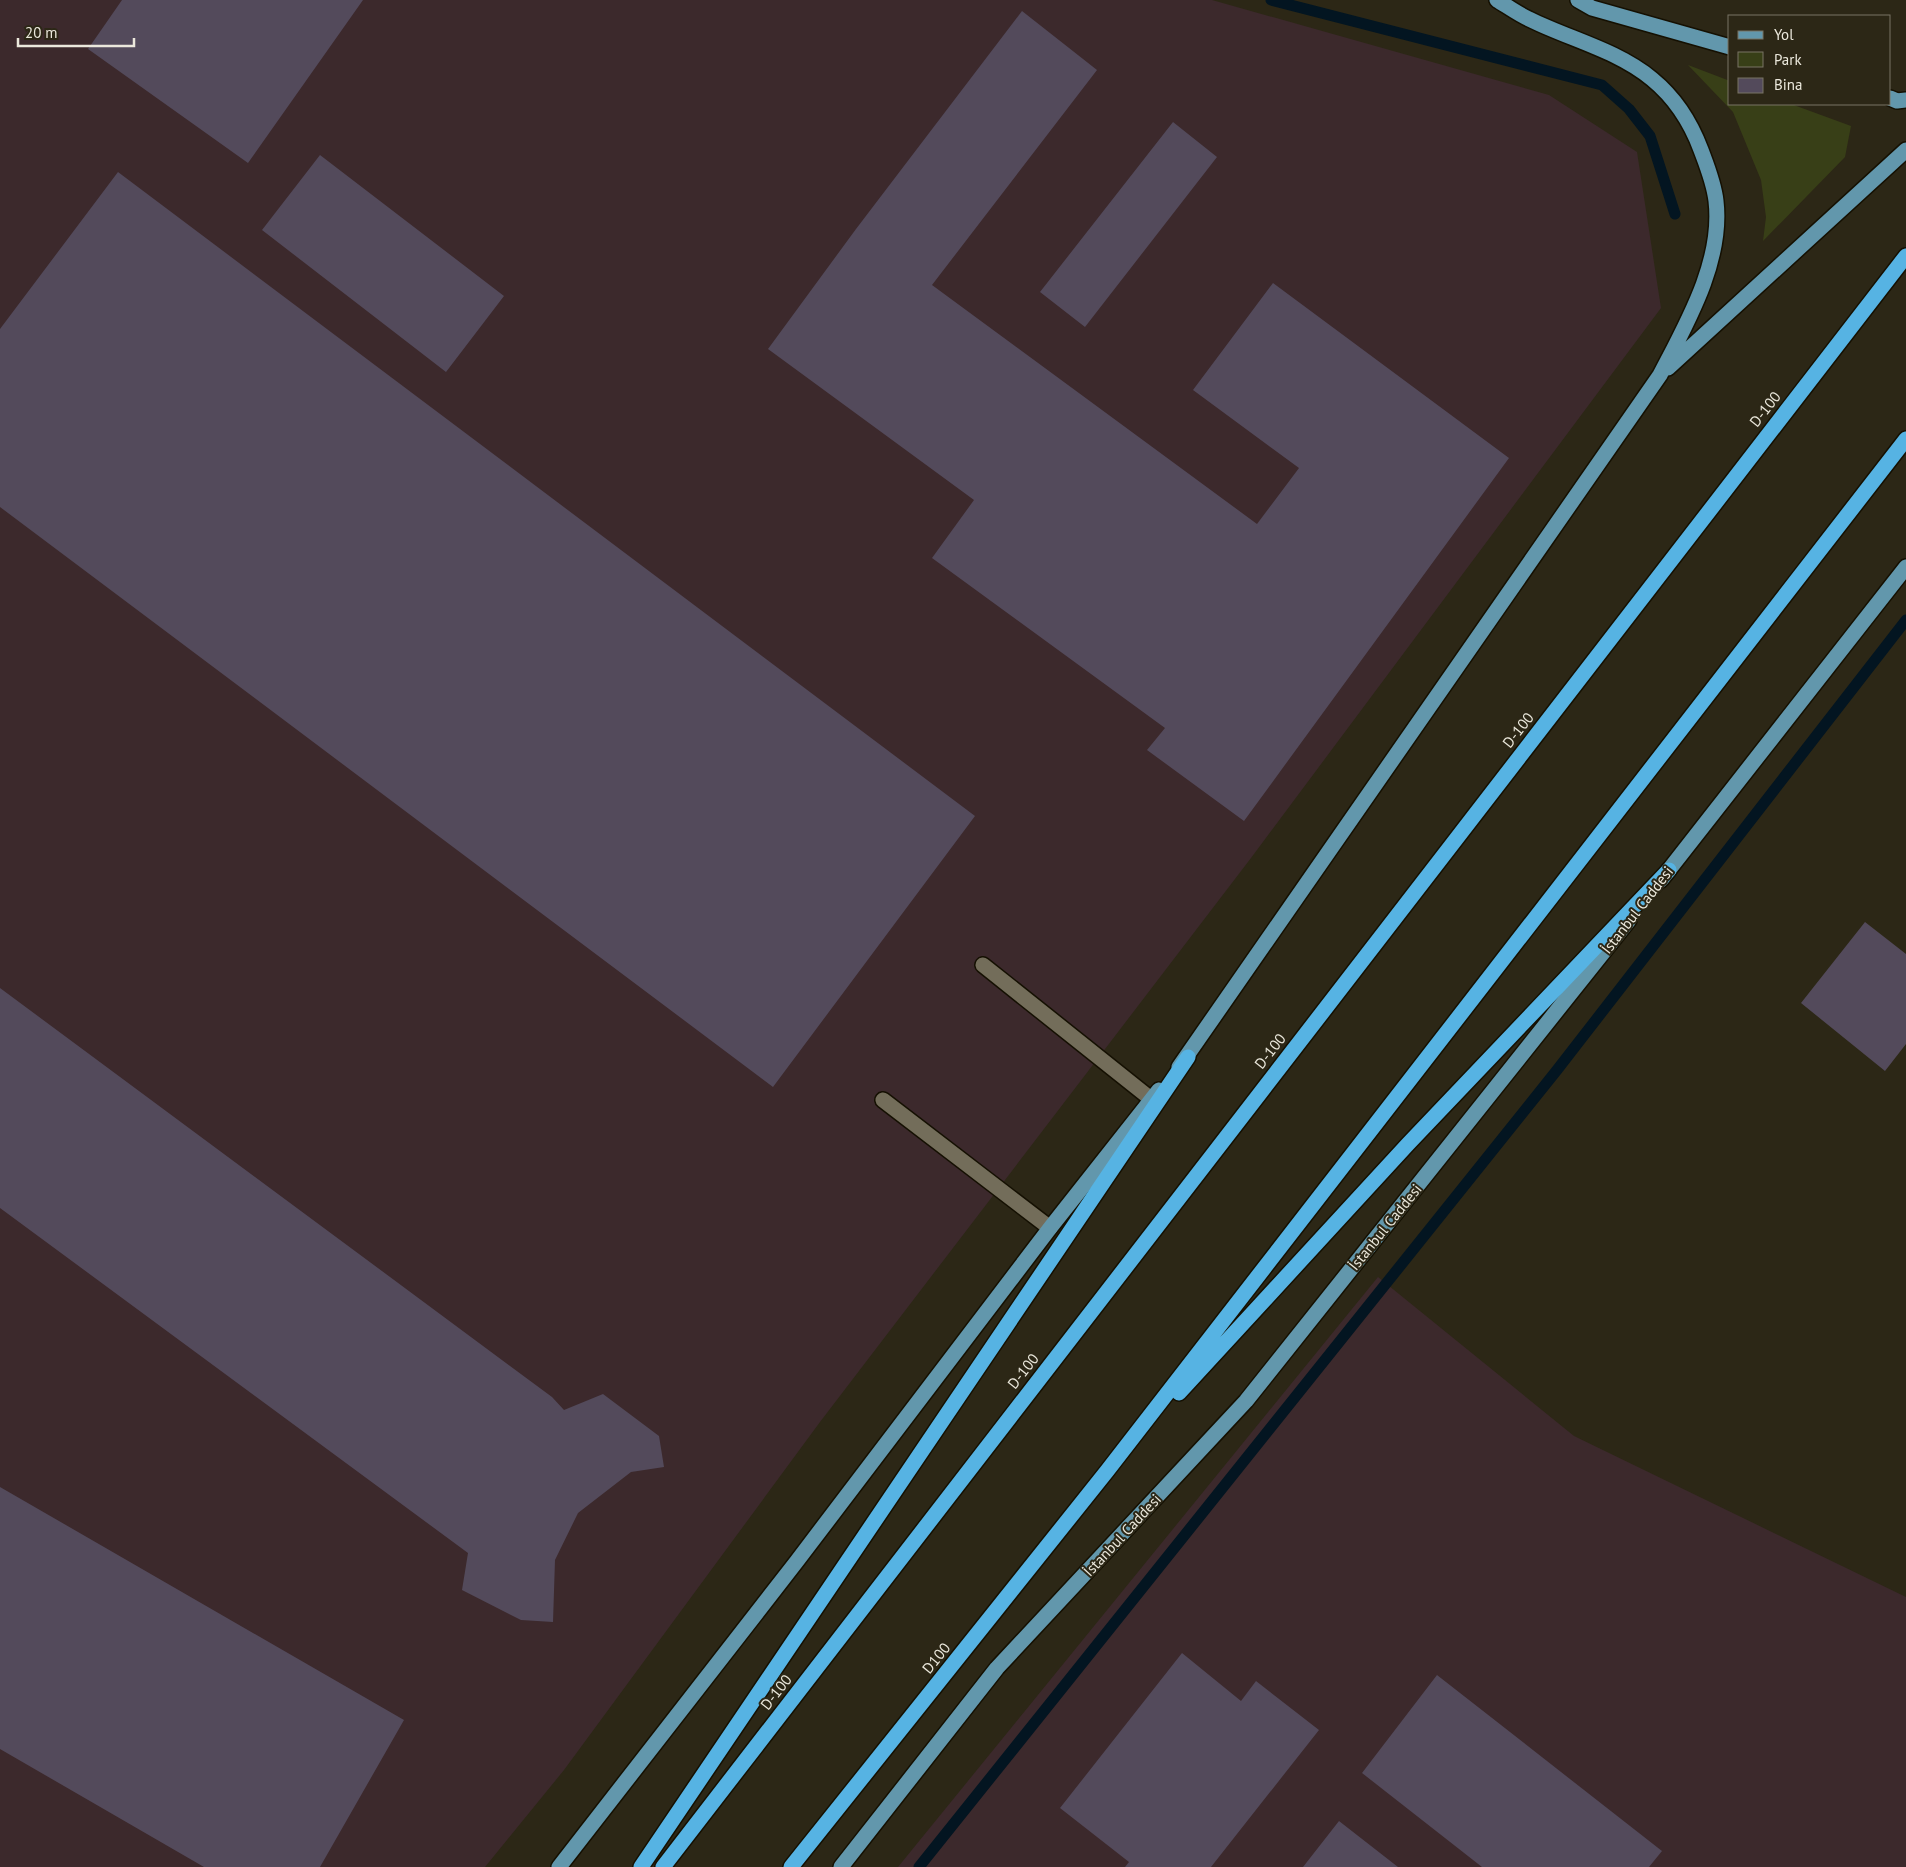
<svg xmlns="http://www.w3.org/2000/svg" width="1906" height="1867" viewBox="0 0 1906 1867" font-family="'PT Sans',sans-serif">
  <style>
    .industrial { fill: #3c292c }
    .green { fill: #383f17 }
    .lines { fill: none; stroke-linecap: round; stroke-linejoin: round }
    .stream { stroke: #031521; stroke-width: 11 }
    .building { fill: #534a5b }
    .minor-casing { stroke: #151002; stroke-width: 18 }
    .major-casing { stroke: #151002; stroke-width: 18 }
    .highway-casing { stroke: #151002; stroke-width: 18 }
    .minor { stroke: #736d5a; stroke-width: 15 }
    .major { stroke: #6297ac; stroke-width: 15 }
    .highway { stroke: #56b3e3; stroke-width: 15 }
    .labels { text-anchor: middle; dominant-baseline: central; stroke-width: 4; stroke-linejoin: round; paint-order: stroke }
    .street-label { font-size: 15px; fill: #ebe8dc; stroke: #2c2716 }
  </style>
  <rect width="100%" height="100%" fill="#2c2716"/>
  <path class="industrial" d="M 0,0 L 1212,0 L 1549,95 L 1637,152 L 1661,308 L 1251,858 L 820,1422 L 564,1770 L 485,1867 L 0,1867 Z
    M 1378,1277 L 1574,1436 L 1906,1597 L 1906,1867 L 898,1867 Z"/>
  <path class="green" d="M 1688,65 L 1730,81 L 1730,104 L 1791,104 L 1851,126 L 1845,157 L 1763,241 L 1766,217 L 1761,180 L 1733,112 Z"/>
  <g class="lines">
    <path class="stream" d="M 1271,0 L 1602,85 L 1629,109 L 1650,136 L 1675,214
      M 919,1867 L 1557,1070 L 1906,620"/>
  </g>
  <path class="building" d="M 122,0 L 363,0 L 248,163 L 88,49 Z
    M 1022,11 L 1097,70 L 932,285 L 1257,524 L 1299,468 L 1193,390 L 1273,283 L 1509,458 L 1244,821 L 1147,750 L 1165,728 L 932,558 L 974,500 L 768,349 L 856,229 Z
    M 1173,122 L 1217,157 L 1085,327 L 1040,292 Z
    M 320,155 L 504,296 L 446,372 L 262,230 Z
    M 118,172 L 975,816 L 773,1087 L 0,507 L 0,329 Z
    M 1865,922 L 1906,954 L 1906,1044 L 1885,1071 L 1801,1003 Z
    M 0,988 L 552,1397 L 564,1410 L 603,1394 L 659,1436 L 664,1467 L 631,1472 L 578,1513 L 555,1560 L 553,1622 L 521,1620 L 462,1590 L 468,1553 L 0,1208 Z
    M 0,1487 L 404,1720 L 320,1867 L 204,1867 L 0,1749 Z
    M 1182,1653 L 1241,1701 L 1256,1681 L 1319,1730 L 1211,1867 L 1125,1867 L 1129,1862 L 1060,1808 Z
    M 1437,1675 L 1662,1851 L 1649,1867 L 1482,1867 L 1362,1773 Z
    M 1339,1821 L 1398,1867 L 1303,1867 Z"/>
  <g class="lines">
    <defs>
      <path id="minor" d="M 983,965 L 1151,1099
        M 883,1100 L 1050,1228"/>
      <path id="major" d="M 1578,0 L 1592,8 L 1730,47
        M 1890,98 L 1897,101 L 1906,100
        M 1668,368 L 1906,150
        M 1661,880 L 1906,567
        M 1179,1067 L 1660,375 C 1687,323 1723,261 1716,201 C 1714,183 1707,166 1701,150 C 1691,123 1674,97 1652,79 C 1617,50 1569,39 1529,19 C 1518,14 1507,6 1497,0
        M 559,1867 L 797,1561 L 1050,1228 L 1159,1090
        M 841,1867 L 997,1668 L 1246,1401 L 1629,920"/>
      <path id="highway" d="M 1179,1393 L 1408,1144 L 1669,870
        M 641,1867 L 1188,1057
        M 663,1867 L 1906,256
        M 791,1867 L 1107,1471 L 1906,439"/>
    </defs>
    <use href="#minor" class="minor-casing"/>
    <use href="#major" class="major-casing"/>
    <use href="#highway" class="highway-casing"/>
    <use href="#minor" class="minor"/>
    <use href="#major" class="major"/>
    <use href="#highway" class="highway"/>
  </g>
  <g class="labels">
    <g class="street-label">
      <text transform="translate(1765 409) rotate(-52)">D-100</text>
      <text transform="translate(1518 730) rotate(-52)">D-100</text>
      <text transform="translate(1637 910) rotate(-52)">İstanbul Caddesi</text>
      <text transform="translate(1270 1051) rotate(-52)">D-100</text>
      <text transform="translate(1385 1227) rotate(-51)">İstanbul Caddesi</text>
      <text transform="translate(1023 1371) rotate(-52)">D-100</text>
      <text transform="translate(1122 1535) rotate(-47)">İstanbul Caddesi</text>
      <text transform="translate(936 1658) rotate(-51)">D100</text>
      <text transform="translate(776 1692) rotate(-52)">D-100</text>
    </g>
  </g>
  <rect x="1728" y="15" width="162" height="90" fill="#2c2716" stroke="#787465"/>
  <rect x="1738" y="31" width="25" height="8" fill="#6297ac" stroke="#787465"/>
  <text x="1774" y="40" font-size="15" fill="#ebe8dc">Yol</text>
  <rect x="1738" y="52" width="25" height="15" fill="#383f17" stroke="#787465"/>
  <text x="1774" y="65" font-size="15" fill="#ebe8dc">Park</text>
  <rect x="1738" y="78" width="25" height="15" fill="#534a5b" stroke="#787465"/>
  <text x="1774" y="90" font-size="15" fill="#ebe8dc">Bina</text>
  <path d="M18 38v8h116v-8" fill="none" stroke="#ebe8dc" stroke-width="2.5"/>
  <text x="25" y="38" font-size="15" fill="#ebe8dc" stroke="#2c2716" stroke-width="4" paint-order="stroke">20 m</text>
</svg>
